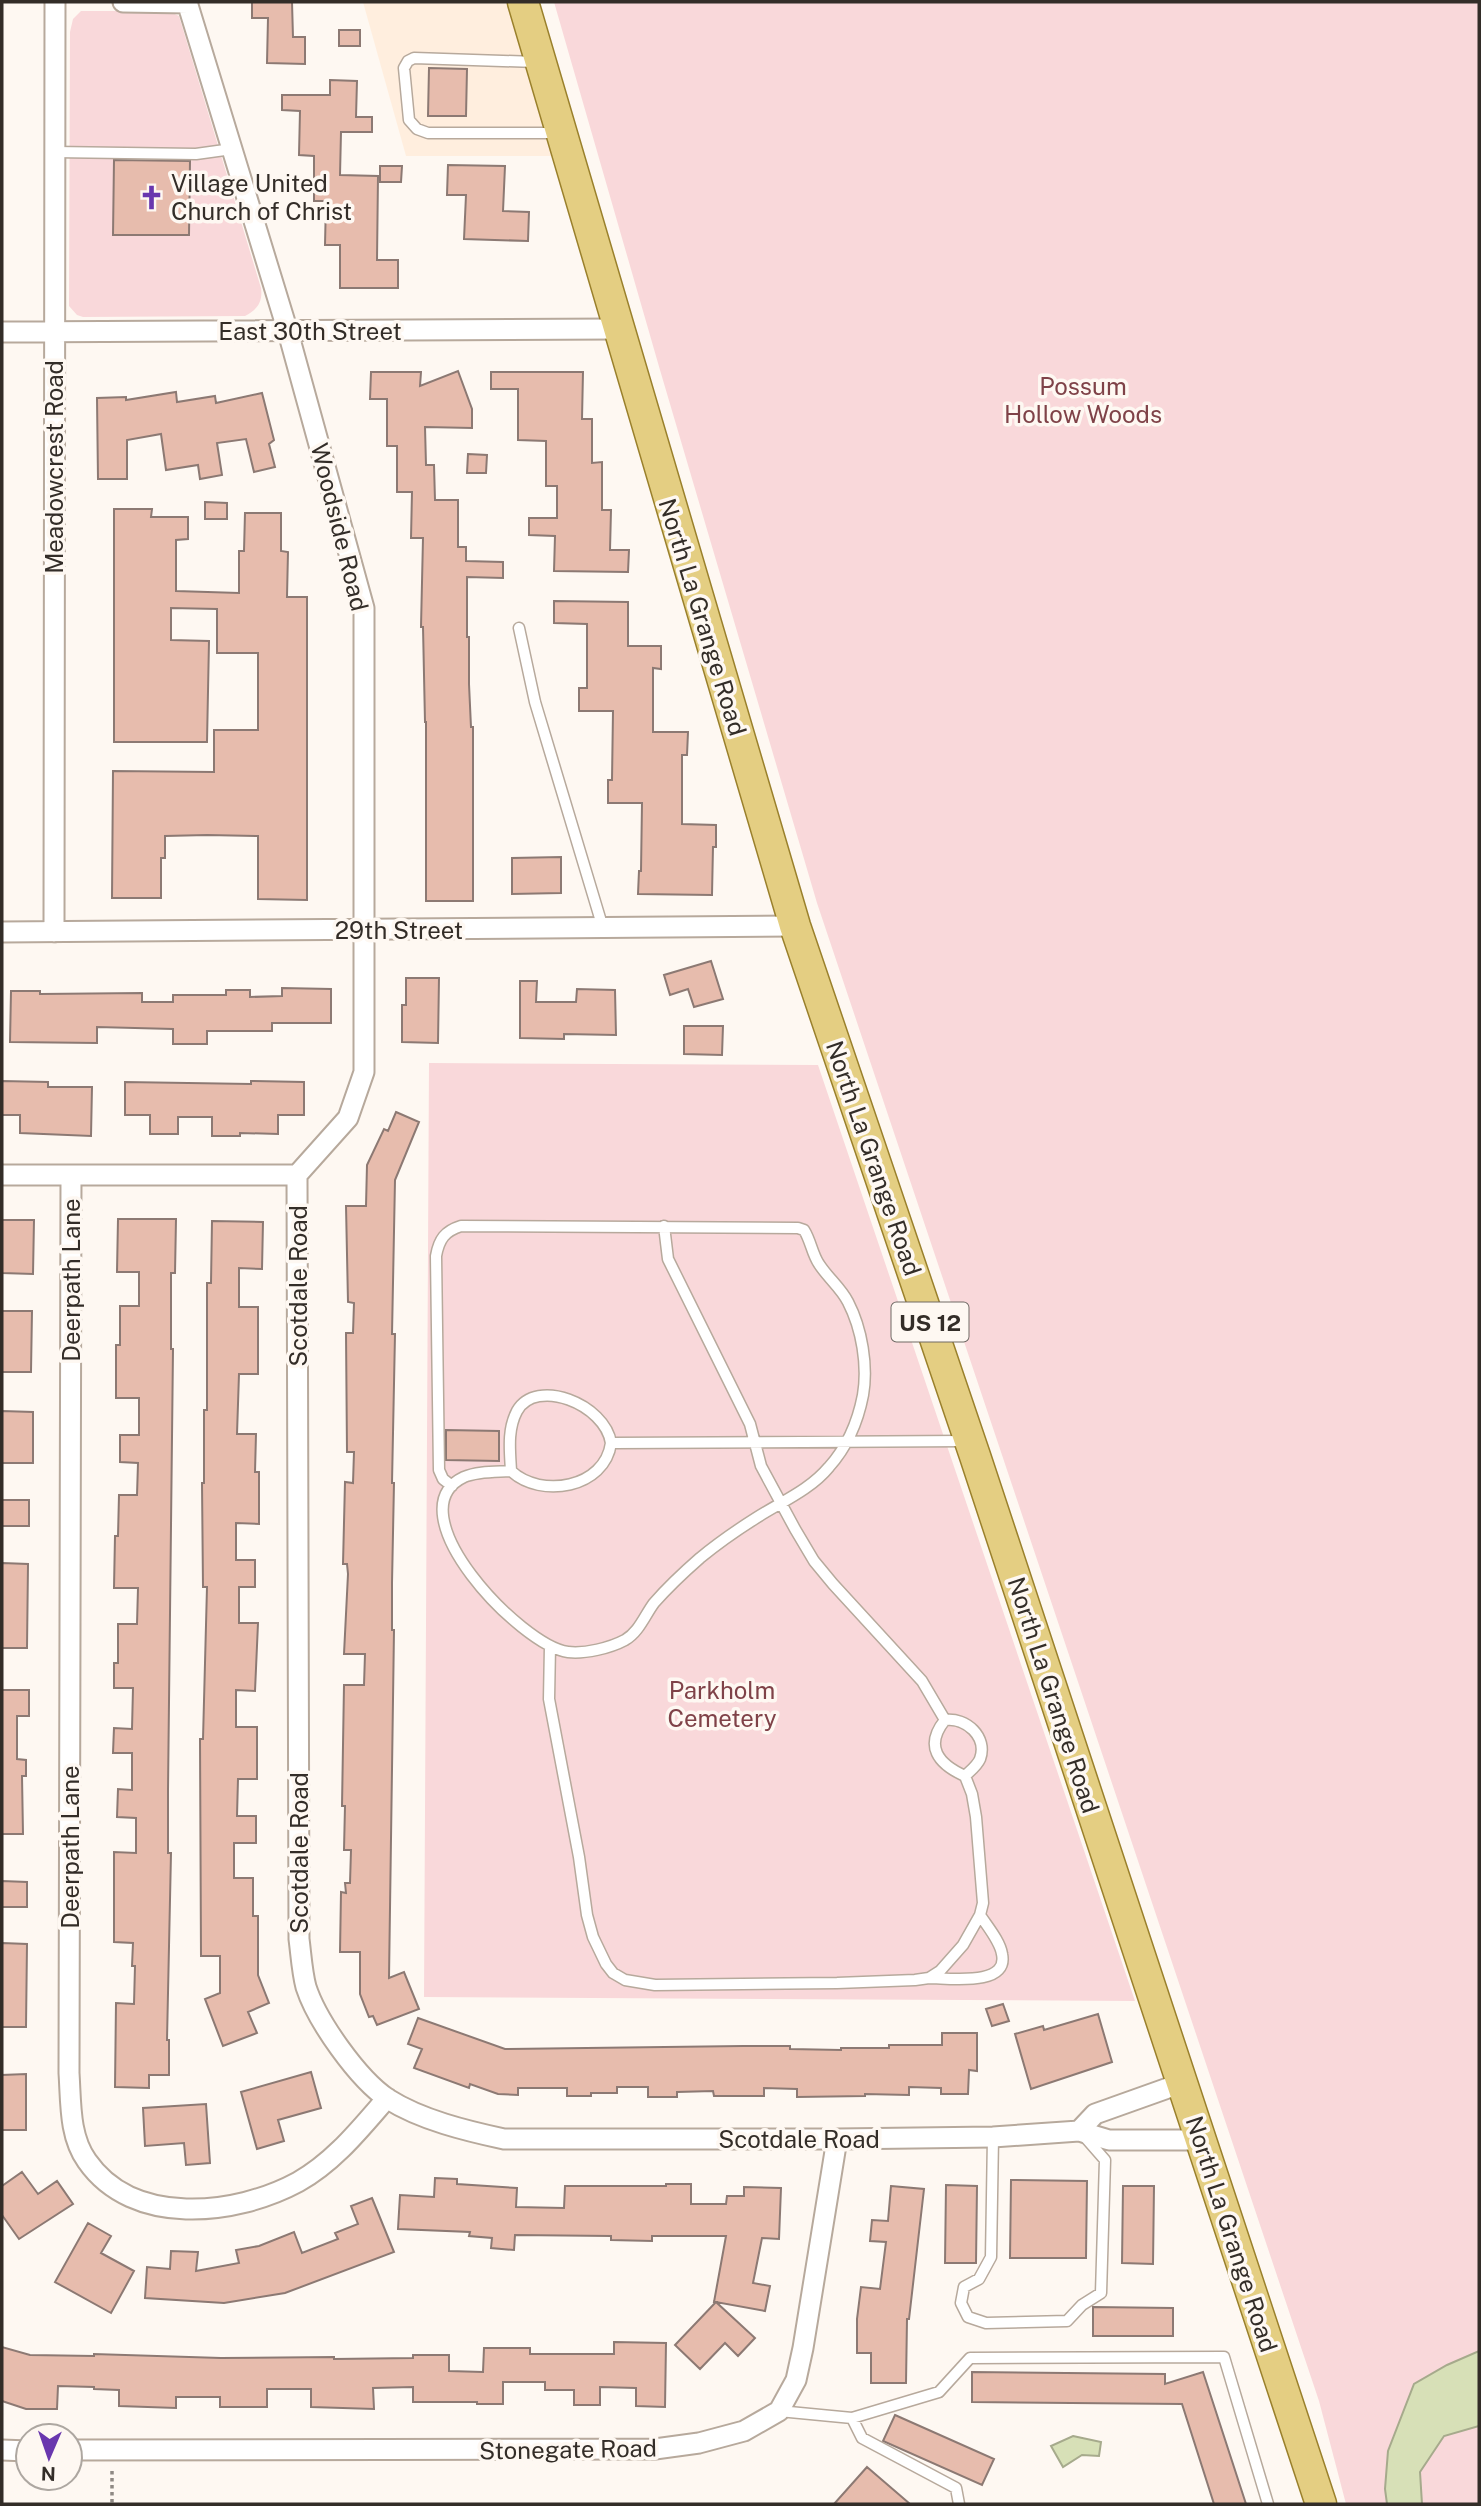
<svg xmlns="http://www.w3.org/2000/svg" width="1481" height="2506" viewBox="0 0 1481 2506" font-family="'Public Sans',sans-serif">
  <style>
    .built { fill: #ffeede }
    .green { fill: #f9d8da; fill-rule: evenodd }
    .water { fill: #d7e0b7; stroke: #a6aa8c; stroke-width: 2 }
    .building { fill: #e7bcad; stroke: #8c7973; stroke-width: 2 }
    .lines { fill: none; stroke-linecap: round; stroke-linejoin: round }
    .lane-casing { stroke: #b7a99c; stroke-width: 13 }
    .street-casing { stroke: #b7a99c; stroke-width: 23 }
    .primary-casing { stroke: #9a802c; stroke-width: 33 }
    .path { stroke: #8f8984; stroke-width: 3.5; stroke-dasharray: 3.5 3.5; stroke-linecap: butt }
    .lane { stroke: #fff; stroke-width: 10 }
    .street { stroke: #fff; stroke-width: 19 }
    .primary { stroke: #e4ce82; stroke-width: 30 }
    .labels { text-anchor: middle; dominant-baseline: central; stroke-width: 7; stroke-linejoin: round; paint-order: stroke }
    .shield { fill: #fef8f2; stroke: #706a65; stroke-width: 2 }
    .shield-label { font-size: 23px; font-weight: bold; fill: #332d28 }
    .poi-label { font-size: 24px; fill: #332d28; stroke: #fef8f2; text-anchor: start }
    .street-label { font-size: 24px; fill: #332d28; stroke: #fef8f2 }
    .park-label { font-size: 24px; fill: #7f4248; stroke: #fef8f2 }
  </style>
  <rect width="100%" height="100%" fill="#fef8f2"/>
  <path class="built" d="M 363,2 L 511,2 L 554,156 L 406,156 Z"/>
  <path class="green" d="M 554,2 L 1479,2 L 1479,2504 L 1346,2504 L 1319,2401 L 817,903 L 660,370 Z
    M 81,11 L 168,11 L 179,16 L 261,288 C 263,302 257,310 245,316 L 83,317 L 77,315 L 69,306 L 70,32 L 73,19 ZM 114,158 L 190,159 L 189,235 L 114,235 Z
    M 429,1063 L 818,1065 L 1135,2001 L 424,1997 Z"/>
  <path class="water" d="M 1479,2351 L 1479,2426 L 1444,2436 L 1420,2472 L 1422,2504 L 1387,2504 L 1385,2489 L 1388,2451 L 1414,2384 L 1447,2365 Z
    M 1073,2436 L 1101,2442 L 1099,2456 L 1082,2455 L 1063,2467 L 1051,2446 Z"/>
  <path class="building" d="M 252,2 L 292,2 L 293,37 L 305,37 L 305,64 L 267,63 L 268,18 L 252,18 Z
    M 339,30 L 360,30 L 360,46 L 339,46 Z
    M 429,68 L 467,69 L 466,116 L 428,116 Z
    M 330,80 L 357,81 L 356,117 L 372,117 L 372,132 L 341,132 L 340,175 L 378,176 L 377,260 L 398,260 L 398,288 L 340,288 L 340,245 L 325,245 L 326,201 L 314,201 L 314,156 L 299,155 L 300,111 L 282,110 L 282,95 L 330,95 Z
    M 114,160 L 190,161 L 189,235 L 113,235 Z
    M 448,165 L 505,166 L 503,211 L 529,212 L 528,241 L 464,239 L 466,195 L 447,195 Z
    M 380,166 L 402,166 L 401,182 L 380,182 Z
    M 458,371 L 472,409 L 472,428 L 425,427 L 426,465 L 434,465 L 435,500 L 458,500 L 458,547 L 466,547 L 466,561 L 503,562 L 503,578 L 467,577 L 467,637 L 469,637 L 469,684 L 471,727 L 473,727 L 473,901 L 426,901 L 426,722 L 425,722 L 423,627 L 421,627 L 423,538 L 411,538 L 412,492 L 397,492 L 397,446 L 387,446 L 387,399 L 370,399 L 371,372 L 421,372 L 420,386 Z
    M 491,372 L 583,372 L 582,419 L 592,419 L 592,463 L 602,462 L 602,510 L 611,510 L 610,550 L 629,550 L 628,572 L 554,571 L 555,536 L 529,535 L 529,518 L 557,518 L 557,486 L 546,486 L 546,441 L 518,440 L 518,389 L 491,389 Z
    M 176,392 L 177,402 L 215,396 L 216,403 L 262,393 L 274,440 L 269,444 L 275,467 L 254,472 L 246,439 L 217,443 L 222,475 L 200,479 L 198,465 L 166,470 L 161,434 L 127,440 L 127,479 L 98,479 L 97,398 L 126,397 L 126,400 Z
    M 468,454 L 487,455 L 486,473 L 467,473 Z
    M 205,502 L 227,503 L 227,519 L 205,519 Z
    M 114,509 L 152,509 L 151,517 L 188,517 L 188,539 L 176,540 L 176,591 L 239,593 L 239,551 L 244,551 L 245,513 L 281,513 L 281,551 L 288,552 L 287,597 L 307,597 L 307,900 L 258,899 L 258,836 L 207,835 L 165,836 L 165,858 L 161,858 L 161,898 L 112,898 L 113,771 L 214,772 L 214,730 L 258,730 L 258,653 L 217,653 L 217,609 L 171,608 L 171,640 L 209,641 L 207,742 L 114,742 Z
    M 554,601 L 628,602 L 628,646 L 661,646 L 661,669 L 653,668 L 653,732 L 688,732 L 687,755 L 682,755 L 682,824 L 716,825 L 716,847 L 713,847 L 712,895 L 638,894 L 639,871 L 641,871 L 642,803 L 608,803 L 608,780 L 612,780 L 613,711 L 579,711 L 579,688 L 587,688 L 587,624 L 554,623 Z
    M 561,857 L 561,893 L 512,894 L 512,858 Z
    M 711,961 L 723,999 L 694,1007 L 688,989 L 670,995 L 664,975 Z
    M 406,978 L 439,978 L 438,1043 L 402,1042 L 402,1005 L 406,1005 Z
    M 520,981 L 537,981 L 536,1002 L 576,1002 L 577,989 L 615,990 L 616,1035 L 564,1034 L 564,1039 L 520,1038 Z
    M 282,988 L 331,989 L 331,1023 L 272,1023 L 272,1031 L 207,1031 L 207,1044 L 173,1044 L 173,1029 L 97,1027 L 97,1043 L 10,1042 L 11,991 L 40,991 L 40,994 L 142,993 L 142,1002 L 173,1002 L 173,995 L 226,995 L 226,990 L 250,990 L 250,997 L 282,996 Z
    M 684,1026 L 723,1026 L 722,1055 L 684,1054 Z
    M 2,1081 L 48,1082 L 48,1087 L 92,1087 L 91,1136 L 20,1133 L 20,1115 L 2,1115 Z
    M 251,1081 L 304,1082 L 304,1115 L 278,1115 L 278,1134 L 240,1133 L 240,1136 L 212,1136 L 212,1117 L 178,1117 L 178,1134 L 150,1134 L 150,1115 L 125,1115 L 125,1082 L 251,1084 Z
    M 396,1112 L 419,1122 L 395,1180 L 392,1334 L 395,1334 L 392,1483 L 394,1483 L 392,1583 L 392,1630 L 394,1630 L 389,1978 L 404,1972 L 419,2009 L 377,2025 L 373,2016 L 369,2017 L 360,1994 L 360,1952 L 340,1952 L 341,1892 L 346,1893 L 345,1883 L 350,1883 L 351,1850 L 344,1850 L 345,1806 L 342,1806 L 344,1685 L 364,1685 L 365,1654 L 344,1654 L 348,1574 L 347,1564 L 343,1564 L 345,1482 L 353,1483 L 354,1452 L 347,1452 L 346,1333 L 353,1333 L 354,1303 L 348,1302 L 346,1206 L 366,1206 L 367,1165 L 384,1129 L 388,1131 Z
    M 118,1219 L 176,1219 L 175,1273 L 171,1273 L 171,1349 L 173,1349 L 168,1790 L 168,1853 L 171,1853 L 167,2040 L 169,2040 L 169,2075 L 149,2075 L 149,2088 L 115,2087 L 116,2003 L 134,2004 L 135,1966 L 132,1966 L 133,1943 L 114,1942 L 114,1852 L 136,1853 L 136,1818 L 117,1817 L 118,1789 L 132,1790 L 132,1753 L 113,1753 L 114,1728 L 132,1729 L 133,1688 L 114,1688 L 114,1663 L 118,1663 L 118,1624 L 137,1624 L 138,1588 L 114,1588 L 115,1536 L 118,1536 L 119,1495 L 137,1495 L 138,1463 L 120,1462 L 120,1435 L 139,1435 L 139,1398 L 116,1398 L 116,1345 L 120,1345 L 120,1306 L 139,1306 L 139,1272 L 117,1272 Z
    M 2,1220 L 34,1220 L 33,1274 L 2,1273 Z
    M 212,1221 L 263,1222 L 262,1269 L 239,1268 L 239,1307 L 258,1307 L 258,1374 L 239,1374 L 237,1434 L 256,1434 L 255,1472 L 259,1472 L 259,1524 L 236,1523 L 236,1560 L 255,1560 L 255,1587 L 239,1587 L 239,1623 L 258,1623 L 255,1691 L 236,1690 L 236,1727 L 257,1727 L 257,1779 L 238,1779 L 237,1816 L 256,1816 L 256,1843 L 234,1843 L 234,1878 L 253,1878 L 253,1916 L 258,1916 L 258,1975 L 269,2003 L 248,2012 L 257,2033 L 223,2046 L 205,1999 L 220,1993 L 220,1956 L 201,1956 L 200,1739 L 203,1739 L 207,1587 L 203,1587 L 202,1483 L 204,1483 L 204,1410 L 207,1410 L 207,1283 L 211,1283 Z
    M 2,1311 L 32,1311 L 31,1372 L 2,1372 Z
    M 2,1411 L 33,1412 L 33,1463 L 2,1463 Z
    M 446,1430 L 499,1431 L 499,1461 L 446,1460 Z
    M 2,1500 L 29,1500 L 29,1526 L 2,1526 Z
    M 2,1563 L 28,1564 L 27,1648 L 2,1648 Z
    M 2,1690 L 29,1690 L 29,1716 L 17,1716 L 17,1759 L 26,1760 L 26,1776 L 22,1776 L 23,1834 L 2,1834 Z
    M 2,1881 L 27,1882 L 27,1907 L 2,1907 Z
    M 2,1943 L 27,1944 L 26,2027 L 2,2027 Z
    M 1003,2004 L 1009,2021 L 992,2026 L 986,2009 Z
    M 1098,2014 L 1112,2062 L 1031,2089 L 1015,2034 L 1043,2026 L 1044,2030 Z
    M 418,2018 L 505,2049 L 743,2046 L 790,2046 L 790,2049 L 841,2050 L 841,2048 L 889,2048 L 889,2045 L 942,2045 L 942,2033 L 977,2033 L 977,2071 L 969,2070 L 968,2094 L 941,2094 L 941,2088 L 909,2087 L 909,2095 L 865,2094 L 865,2096 L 797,2097 L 797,2089 L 764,2088 L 764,2096 L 714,2096 L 713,2091 L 677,2092 L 677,2097 L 648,2097 L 648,2087 L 617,2087 L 617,2093 L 591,2093 L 591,2096 L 567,2096 L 567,2088 L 518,2088 L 518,2095 L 498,2094 L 470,2084 L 469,2088 L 414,2068 L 422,2049 L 408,2044 Z
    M 311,2072 L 321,2108 L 278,2120 L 284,2141 L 257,2149 L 241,2092 Z
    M 26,2074 L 26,2130 L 2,2130 L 2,2075 Z
    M 206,2104 L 210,2163 L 186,2165 L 184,2143 L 145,2146 L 143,2108 Z
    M 22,2172 L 38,2194 L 57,2181 L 73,2204 L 19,2239 L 2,2215 L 2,2186 Z
    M 435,2178 L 457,2179 L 457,2184 L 517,2188 L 516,2207 L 564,2208 L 565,2186 L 666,2186 L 666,2184 L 691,2184 L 691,2204 L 726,2204 L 727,2196 L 744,2196 L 744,2187 L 781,2188 L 779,2239 L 762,2238 L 753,2283 L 770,2286 L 765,2311 L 716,2302 L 755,2338 L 738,2356 L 725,2343 L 700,2369 L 675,2345 L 716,2302 L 714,2302 L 726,2236 L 652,2236 L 652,2241 L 611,2240 L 611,2236 L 515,2235 L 514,2250 L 491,2248 L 492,2238 L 469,2236 L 470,2232 L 398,2229 L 400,2195 L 434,2197 Z
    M 1011,2180 L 1087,2181 L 1086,2258 L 1010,2258 Z
    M 946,2185 L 977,2186 L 976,2263 L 945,2263 Z
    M 891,2186 L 924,2189 L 909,2319 L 907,2319 L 906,2383 L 871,2383 L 871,2353 L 857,2353 L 857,2319 L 861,2287 L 880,2289 L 886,2242 L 870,2241 L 872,2220 L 888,2221 Z
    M 1123,2186 L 1154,2186 L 1153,2264 L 1122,2263 Z
    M 372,2198 L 394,2252 L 285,2293 L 224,2303 L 145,2298 L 147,2267 L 170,2269 L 171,2251 L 198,2252 L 196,2271 L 239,2263 L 236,2250 L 259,2246 L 294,2232 L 302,2253 L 338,2239 L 335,2233 L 358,2224 L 351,2206 Z
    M 88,2223 L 111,2236 L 101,2253 L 134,2271 L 111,2313 L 55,2282 Z
    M 1093,2307 L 1173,2308 L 1173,2336 L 1093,2336 Z
    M 614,2342 L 666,2343 L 665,2407 L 636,2406 L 636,2388 L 600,2387 L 600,2405 L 574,2405 L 574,2390 L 545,2390 L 545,2382 L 503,2382 L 503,2404 L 477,2404 L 477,2402 L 413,2402 L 413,2387 L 373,2388 L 374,2409 L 311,2407 L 311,2389 L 267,2389 L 267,2407 L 220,2407 L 220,2397 L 176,2397 L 176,2408 L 119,2406 L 119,2390 L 94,2389 L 94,2387 L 58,2386 L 57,2409 L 26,2409 L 2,2401 L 2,2347 L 30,2355 L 94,2356 L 94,2354 L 221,2358 L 334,2357 L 334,2359 L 413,2358 L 413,2355 L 449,2355 L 449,2371 L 483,2372 L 484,2348 L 530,2348 L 530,2354 L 614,2354 Z
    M 972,2372 L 1165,2374 L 1165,2384 L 1203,2372 L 1246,2504 L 1214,2504 L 1182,2404 L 972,2402 Z
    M 895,2415 L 994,2459 L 982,2485 L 883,2441 Z
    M 867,2467 L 910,2504 L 834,2504 Z"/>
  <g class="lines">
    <defs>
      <path id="lane" d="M 536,62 L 414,58 L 408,61 L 404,68 L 409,120 L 417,129 L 428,133 L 557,133
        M 54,152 L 196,154 L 232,149
        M 519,628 L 535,702 L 603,928
        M 511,1471 C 541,1499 605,1488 611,1443
        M 452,1486 L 443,1479 L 439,1470 L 436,1256 C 439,1239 445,1231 461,1226 L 798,1228 L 804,1230 C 811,1241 812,1254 819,1264 C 828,1278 841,1288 848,1302 C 862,1329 868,1366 863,1395 C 858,1421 847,1447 829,1467 C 810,1490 781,1502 756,1518 C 737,1530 717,1544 700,1558 C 684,1572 668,1587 654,1603 C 645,1615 639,1632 625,1640 C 610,1648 585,1654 568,1652 C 521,1646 392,1511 464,1477 C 478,1471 496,1472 511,1471 C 510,1451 507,1430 517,1411 C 536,1377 605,1404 611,1443 C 729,1442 847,1442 966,1441
        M 550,1646 L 549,1699 L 579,1857 L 587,1915 L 593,1937 L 606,1964 L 613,1973 L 625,1980 L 655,1985 L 837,1983 L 915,1980 L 929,1978 L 940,1971 L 963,1945 L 980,1915 L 983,1903 L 976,1817 L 972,1794 L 965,1776 C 938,1764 924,1746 945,1720 L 922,1681 L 833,1584 L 814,1561 L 795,1529 L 761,1466 L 750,1424 L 668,1259 L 664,1226
        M 945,1720 C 966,1717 988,1737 980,1759 C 977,1766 970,1771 965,1776
        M 929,1978 C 949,1978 1009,1987 1002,1954 C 1000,1941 987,1926 980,1915
        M 993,2137 L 991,2257 L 979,2279 L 964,2287 L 961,2303 L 968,2317 L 986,2323 L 1067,2321 L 1082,2305 L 1101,2293 L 1105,2160 L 1084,2136
        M 779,2411 L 852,2418 L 939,2392 L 970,2358 L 1224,2357 L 1268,2504
        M 852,2418 L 862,2438 L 956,2488 L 959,2504"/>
      <path id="street" d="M 123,2 L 188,3
        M 187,2 L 288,332 L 364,608 L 364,1072 L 348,1118 L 297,1175
        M 2,332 L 617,329
        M 2,932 L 795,926
        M 54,932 L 55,2
        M 2,1175 L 297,1175 L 299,1939 C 301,1954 302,1972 306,1987 C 317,2021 358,2079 388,2099 C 421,2120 467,2131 504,2139 L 837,2139 L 993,2137 L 1079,2131 L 1109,2140 L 1201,2140
        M 71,1176 L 69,2073 C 71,2102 69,2136 87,2161 C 133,2227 235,2216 298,2182 C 334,2162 360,2129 387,2098
        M 1079,2131 L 1095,2114 L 1182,2083
        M 2,2450 L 28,2451
        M 70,2450 L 655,2449 L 699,2443 L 744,2431 L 779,2411 L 796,2380 L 803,2348 L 837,2139"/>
      <path id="primary" d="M 523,2 L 795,926 L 975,1456 L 1321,2504"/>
    </defs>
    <use href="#lane" class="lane-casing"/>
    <use href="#street" class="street-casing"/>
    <use href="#primary" class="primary-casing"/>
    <path class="path" d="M 112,2471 L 112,2504"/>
    <use href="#lane" class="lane"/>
    <use href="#street" class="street"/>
    <use href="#primary" class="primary"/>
  </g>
  <defs>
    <symbol id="church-bare" viewBox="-9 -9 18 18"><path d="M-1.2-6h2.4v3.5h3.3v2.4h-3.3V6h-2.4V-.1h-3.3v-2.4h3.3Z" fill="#6937ae" stroke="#fef8f2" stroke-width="2.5" paint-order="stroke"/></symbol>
  </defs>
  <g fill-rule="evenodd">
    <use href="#church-bare" x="134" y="180" width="35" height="35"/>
  </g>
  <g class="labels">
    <rect class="shield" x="891.5" y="1302.5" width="77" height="39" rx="5"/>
    <g class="shield-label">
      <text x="930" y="1322">US 12</text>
    </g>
    <g class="poi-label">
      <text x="171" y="183">Village United<tspan x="171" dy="28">Church of Christ</tspan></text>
    </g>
    <g class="street-label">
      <text x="310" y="331">East 30th Street</text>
      <text transform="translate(54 467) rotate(-90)">Meadowcrest Road</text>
      <text transform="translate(340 527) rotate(76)">Woodside Road</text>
      <text transform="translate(703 617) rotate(73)">North La Grange Road</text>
      <text x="399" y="930">29th Street</text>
      <text transform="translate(874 1158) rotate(71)">North La Grange Road</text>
      <text transform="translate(71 1280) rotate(-90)">Deerpath Lane</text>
      <text transform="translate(298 1286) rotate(-90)">Scotdale Road</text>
      <text transform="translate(1054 1695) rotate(72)">North La Grange Road</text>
      <text transform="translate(70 1847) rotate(-90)">Deerpath Lane</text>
      <text transform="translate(299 1853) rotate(-90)">Scotdale Road</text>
      <text x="799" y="2139">Scotdale Road</text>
      <text transform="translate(1232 2234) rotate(72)">North La Grange Road</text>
      <text transform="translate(568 2449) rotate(-1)">Stonegate Road</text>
    </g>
    <g class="park-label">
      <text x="1083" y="386">Possum<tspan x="1083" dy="28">Hollow Woods</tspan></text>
      <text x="722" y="1690">Parkholm<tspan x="722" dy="28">Cemetery</tspan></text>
    </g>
  </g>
  <rect width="1481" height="2506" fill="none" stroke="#332d28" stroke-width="7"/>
  <g transform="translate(49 2457) rotate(182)"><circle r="33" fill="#fef8f2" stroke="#ada7a1" stroke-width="2"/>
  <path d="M0-5L12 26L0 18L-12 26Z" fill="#6937ae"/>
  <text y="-10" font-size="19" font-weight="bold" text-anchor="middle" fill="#332d28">N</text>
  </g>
</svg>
